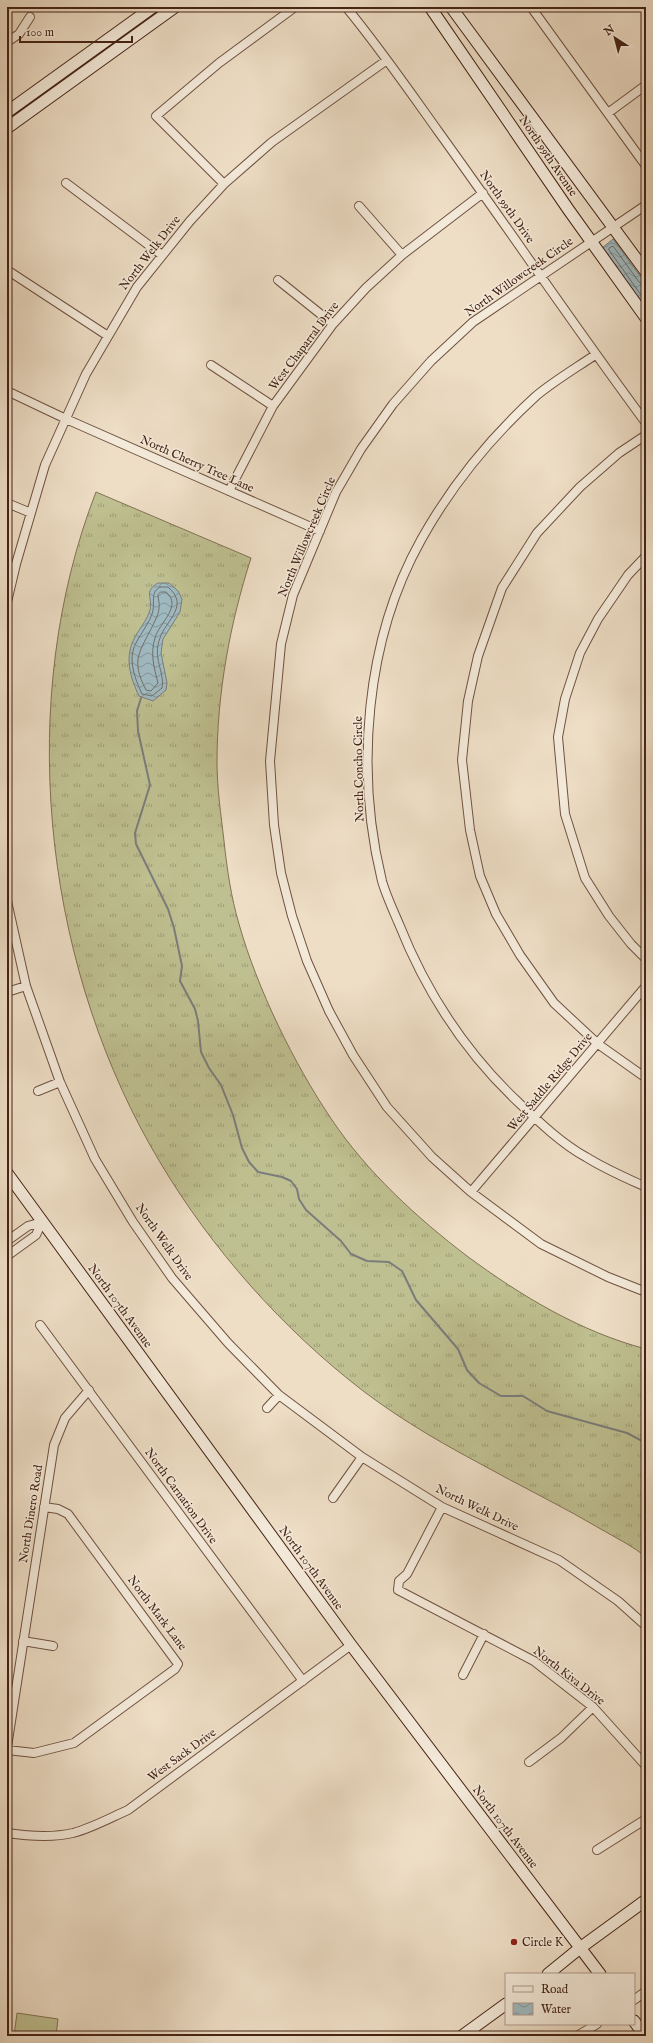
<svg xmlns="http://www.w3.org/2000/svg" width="653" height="2043" viewBox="0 0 653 2043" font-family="'IM FELL English',serif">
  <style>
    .grass { fill: url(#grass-tufts); stroke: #827253 }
    .park { fill: #bfc091; stroke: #827253 }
    .water { fill: url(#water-waves); stroke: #7b7d7c }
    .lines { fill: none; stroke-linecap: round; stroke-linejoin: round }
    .shore { stroke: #726e6a; stroke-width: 1 }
    .stream { stroke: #7b7d7c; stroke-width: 2 }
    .street-casing { stroke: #6f5241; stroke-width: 10 }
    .secondary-casing { stroke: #452315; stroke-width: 13 }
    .street { stroke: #f4eada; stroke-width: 8 }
    .secondary { stroke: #f4eada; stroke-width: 11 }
    .poi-dot { fill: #8f2418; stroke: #f4eada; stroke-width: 1.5 }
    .labels { text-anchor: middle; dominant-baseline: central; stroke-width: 3; stroke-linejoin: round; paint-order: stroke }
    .street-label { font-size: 12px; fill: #452315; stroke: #f4eada }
    .poi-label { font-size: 12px; fill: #452315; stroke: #f4eada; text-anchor: start }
  </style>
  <defs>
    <pattern id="grass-tufts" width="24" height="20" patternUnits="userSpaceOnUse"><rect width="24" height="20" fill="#bfc091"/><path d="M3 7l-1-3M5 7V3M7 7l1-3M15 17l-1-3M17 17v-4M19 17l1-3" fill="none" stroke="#9d9c75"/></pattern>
    <pattern id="water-waves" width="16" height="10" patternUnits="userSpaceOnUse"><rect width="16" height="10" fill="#9fb9c0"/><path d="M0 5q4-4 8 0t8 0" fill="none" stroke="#83969b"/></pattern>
  </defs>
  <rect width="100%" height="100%" fill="#eedec6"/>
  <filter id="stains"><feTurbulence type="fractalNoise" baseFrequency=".005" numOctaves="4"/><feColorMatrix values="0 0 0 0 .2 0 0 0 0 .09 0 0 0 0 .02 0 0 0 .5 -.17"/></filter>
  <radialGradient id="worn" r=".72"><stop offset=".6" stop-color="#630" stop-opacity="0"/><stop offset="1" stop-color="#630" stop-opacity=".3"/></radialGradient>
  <path class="grass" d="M 96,492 L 251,558 C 230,623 217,694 217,762 C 217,788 221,815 224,841 C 227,869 231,897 239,924 C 257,988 294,1064 332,1120 C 367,1172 417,1218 467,1256 C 521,1296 581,1332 646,1349 L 646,1557 C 634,1547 620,1540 606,1532 C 564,1507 520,1486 477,1462 C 432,1438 387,1411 348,1379 C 269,1315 200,1234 150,1145 C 42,953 16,698 96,492 Z"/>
  <path class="park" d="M 17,2013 L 58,2019 L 56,2036 L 14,2036 Z"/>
  <path class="water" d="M 613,239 L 646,284 L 646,309 L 602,248 Z
    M 158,583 L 169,583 L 178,591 L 182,599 L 180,612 L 163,639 L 161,653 L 167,683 L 166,690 L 153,701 L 139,696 C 130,677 124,657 135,637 C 140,628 147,620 150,610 C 153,597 143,592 158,583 Z"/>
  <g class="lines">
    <path class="shore" d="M 646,286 L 639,282 L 613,246 L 609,248 L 609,250 L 646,302
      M 160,587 L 168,587 C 190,606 166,620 160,638 C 152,658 165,672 162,688 L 152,696 L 142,694 C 137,683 132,671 132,658 C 132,642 147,629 152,614 C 156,603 149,593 160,587 Z
      M 161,592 L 166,592 C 183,606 159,623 155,638 C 150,654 154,667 158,683 L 151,691 L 146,690 C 130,659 140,652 153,625 C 155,620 159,614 159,608 C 160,604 158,599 158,595 Z"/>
    <path class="stream" d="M 141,698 L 137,711 L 138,731 L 150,785 L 135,833 L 136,844 L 168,909 L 174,928 L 182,966 L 180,981 L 195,1009 L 198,1021 L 201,1052 L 209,1068 L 221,1085 L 233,1115 L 242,1148 L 249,1162 L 258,1172 L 282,1177 L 291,1181 L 297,1189 L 299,1199 L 306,1210 L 341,1241 L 351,1254 L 367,1261 L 389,1262 L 402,1271 L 416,1300 L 458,1349 L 467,1370 L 479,1383 L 501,1396 L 523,1396 L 547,1411 L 627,1433 L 646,1443"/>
    <defs>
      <path id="street" d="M 346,7 C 379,47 408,89 438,131 C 508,228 575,327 646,423
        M 531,7 L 646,166
        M 7,42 L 19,34 L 30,17
        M 608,113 L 646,85
        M 66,183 L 162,255
        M 224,184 L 156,116 L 219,63 L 295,7
        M 646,205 L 473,322 L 431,361 L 393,404 L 361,449 L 336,492 L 293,595 L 281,644 L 270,761 L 274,825 L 281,873 L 292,916 L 307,961 L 329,1011 L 353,1055 L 387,1107 L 432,1157 L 471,1192 L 541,1244 L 608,1277 L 646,1292
        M 359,206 L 402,255
        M 7,270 L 108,336
        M 278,280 L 333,324
        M 595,355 C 576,368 554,381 536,396 C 490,438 451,486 421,540 C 365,640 355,771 382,881 C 386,895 393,910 399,924 C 426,992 464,1051 518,1102 C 538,1121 562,1144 586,1157 C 605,1169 626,1178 646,1187
        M 211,365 L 273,406
        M 7,391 L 66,419 L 320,531
        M 646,435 L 619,453 L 580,487 L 537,533 L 502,588 L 478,656 L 468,701 L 462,760 L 470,830 L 480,876 L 496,914 L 520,955 L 554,1003 L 598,1044 L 646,1078
        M 229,491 L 273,406 L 333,324 L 366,288 L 402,255 L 483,193
        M 7,503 L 31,513
        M 646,556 L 628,575 L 598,619 L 580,653 L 565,699 L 558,737 L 565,814 L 585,878 L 609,916 L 631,944 L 646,959
        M 7,602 L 16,564 L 45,465 L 86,374 L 137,287 L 190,221 L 224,184 L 272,142 L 387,60
        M 7,901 L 26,986 L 60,1082
        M 7,992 L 26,986
        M 38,1091 L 60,1082 L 95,1159 L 133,1222 L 172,1278 L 228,1343 L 279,1395 L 362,1457 L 442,1507 L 559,1560 L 618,1601 L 646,1626
        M 471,1192 L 646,986
        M 7,1241 L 28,1226 L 42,1222
        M 7,1256 L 36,1235 L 42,1222
        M 40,1325 L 303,1681
        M 267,1408 L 279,1395
        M 333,1498 L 362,1457
        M 442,1507 L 407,1574 L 399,1581 L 398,1590 L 534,1661 L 593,1707 L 646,1766
        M 23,1641 L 53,1646
        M 463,1675 L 484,1634
        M 7,1747 L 54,1445 L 65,1418 L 89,1390
        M 7,1750 L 34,1753 L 74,1743 L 175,1669 L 178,1664 L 68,1514 L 58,1509 L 44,1507
        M 529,1762 L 561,1738 L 593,1707
        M 7,1833 C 28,1836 52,1838 73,1833 C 92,1828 110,1818 128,1810 L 351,1645
        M 597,1850 L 646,1819
        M 634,2000 L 646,1991
        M 577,2036 L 597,2024"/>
      <path id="secondary" d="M 430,7 L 568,209 L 646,318
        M 451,7 L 646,272
        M 7,112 L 153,7
        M 7,128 L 175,7
        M 7,1173 L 351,1645 L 600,1974
        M 548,1974 L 580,1948 L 646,1900
        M 634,2021 L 645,2036
        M 462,2036 L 506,2004"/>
    </defs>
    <use href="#street" class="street-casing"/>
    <use href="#secondary" class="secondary-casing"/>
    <use href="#street" class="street"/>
    <use href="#secondary" class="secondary"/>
  </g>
  <circle class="poi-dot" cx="514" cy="1942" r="4"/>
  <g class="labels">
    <g class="street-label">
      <text transform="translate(548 156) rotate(56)">North 99th Avenue</text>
      <text transform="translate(507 207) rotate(55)">North 99th Drive</text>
      <text transform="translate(150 253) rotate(-52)">North Welk Drive</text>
      <text transform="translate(519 277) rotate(-35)">North Willowcreek Circle</text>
      <text transform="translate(304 346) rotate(-53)">West Chaparral Drive</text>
      <text transform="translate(197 464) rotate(24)">North Cherry Tree Lane</text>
      <text transform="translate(307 537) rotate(-67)">North Willowcreek Circle</text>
      <text transform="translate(359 769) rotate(-91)">North Concho Circle</text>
      <text transform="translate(550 1082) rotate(-50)">West Saddle Ridge Drive</text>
      <text transform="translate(164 1242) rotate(55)">North Welk Drive</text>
      <text transform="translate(120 1306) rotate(54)">North 107th Avenue</text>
      <text transform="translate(181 1496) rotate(54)">North Carnation Drive</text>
      <text transform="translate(477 1508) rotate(26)">North Welk Drive</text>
      <text transform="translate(31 1514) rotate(-81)">North Dinero Road</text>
      <text transform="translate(311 1568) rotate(54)">North 107th Avenue</text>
      <text transform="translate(157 1613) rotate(53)">North Mark Lane</text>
      <text transform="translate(569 1676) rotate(38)">North Kiva Drive</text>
      <text transform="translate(182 1755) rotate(-36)">West Sack Drive</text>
      <text transform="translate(505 1827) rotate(53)">North 107th Avenue</text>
    </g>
    <g class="poi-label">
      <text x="522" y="1942">Circle K</text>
    </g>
  </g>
  <rect width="653" height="2043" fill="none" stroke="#eedec6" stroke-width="24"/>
  <rect x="8" y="8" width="637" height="2027" fill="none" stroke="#452315" stroke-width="2"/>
  <rect x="12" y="12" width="629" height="2019" fill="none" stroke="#452315"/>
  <rect x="505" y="1973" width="130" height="52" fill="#f4eada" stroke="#ae9a8b"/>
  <rect x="513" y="1986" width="20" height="6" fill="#f4eada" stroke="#ae9a8b"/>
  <text x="541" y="1993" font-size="12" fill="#452315">Road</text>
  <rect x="513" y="2003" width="20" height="12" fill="url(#water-waves)" stroke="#ae9a8b"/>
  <text x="541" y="2013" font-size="12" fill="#452315">Water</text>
  <g transform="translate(615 38) rotate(324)" stroke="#f4eada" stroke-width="3" paint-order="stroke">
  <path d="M0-3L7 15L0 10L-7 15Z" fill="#452315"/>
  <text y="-6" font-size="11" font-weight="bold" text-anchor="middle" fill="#452315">N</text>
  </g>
  <path d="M20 36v6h112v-6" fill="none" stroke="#452315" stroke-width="2"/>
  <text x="26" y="36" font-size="12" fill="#452315" stroke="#f4eada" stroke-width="3" paint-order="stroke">100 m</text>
  <rect width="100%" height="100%" filter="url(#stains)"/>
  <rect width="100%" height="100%" fill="url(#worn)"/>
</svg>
